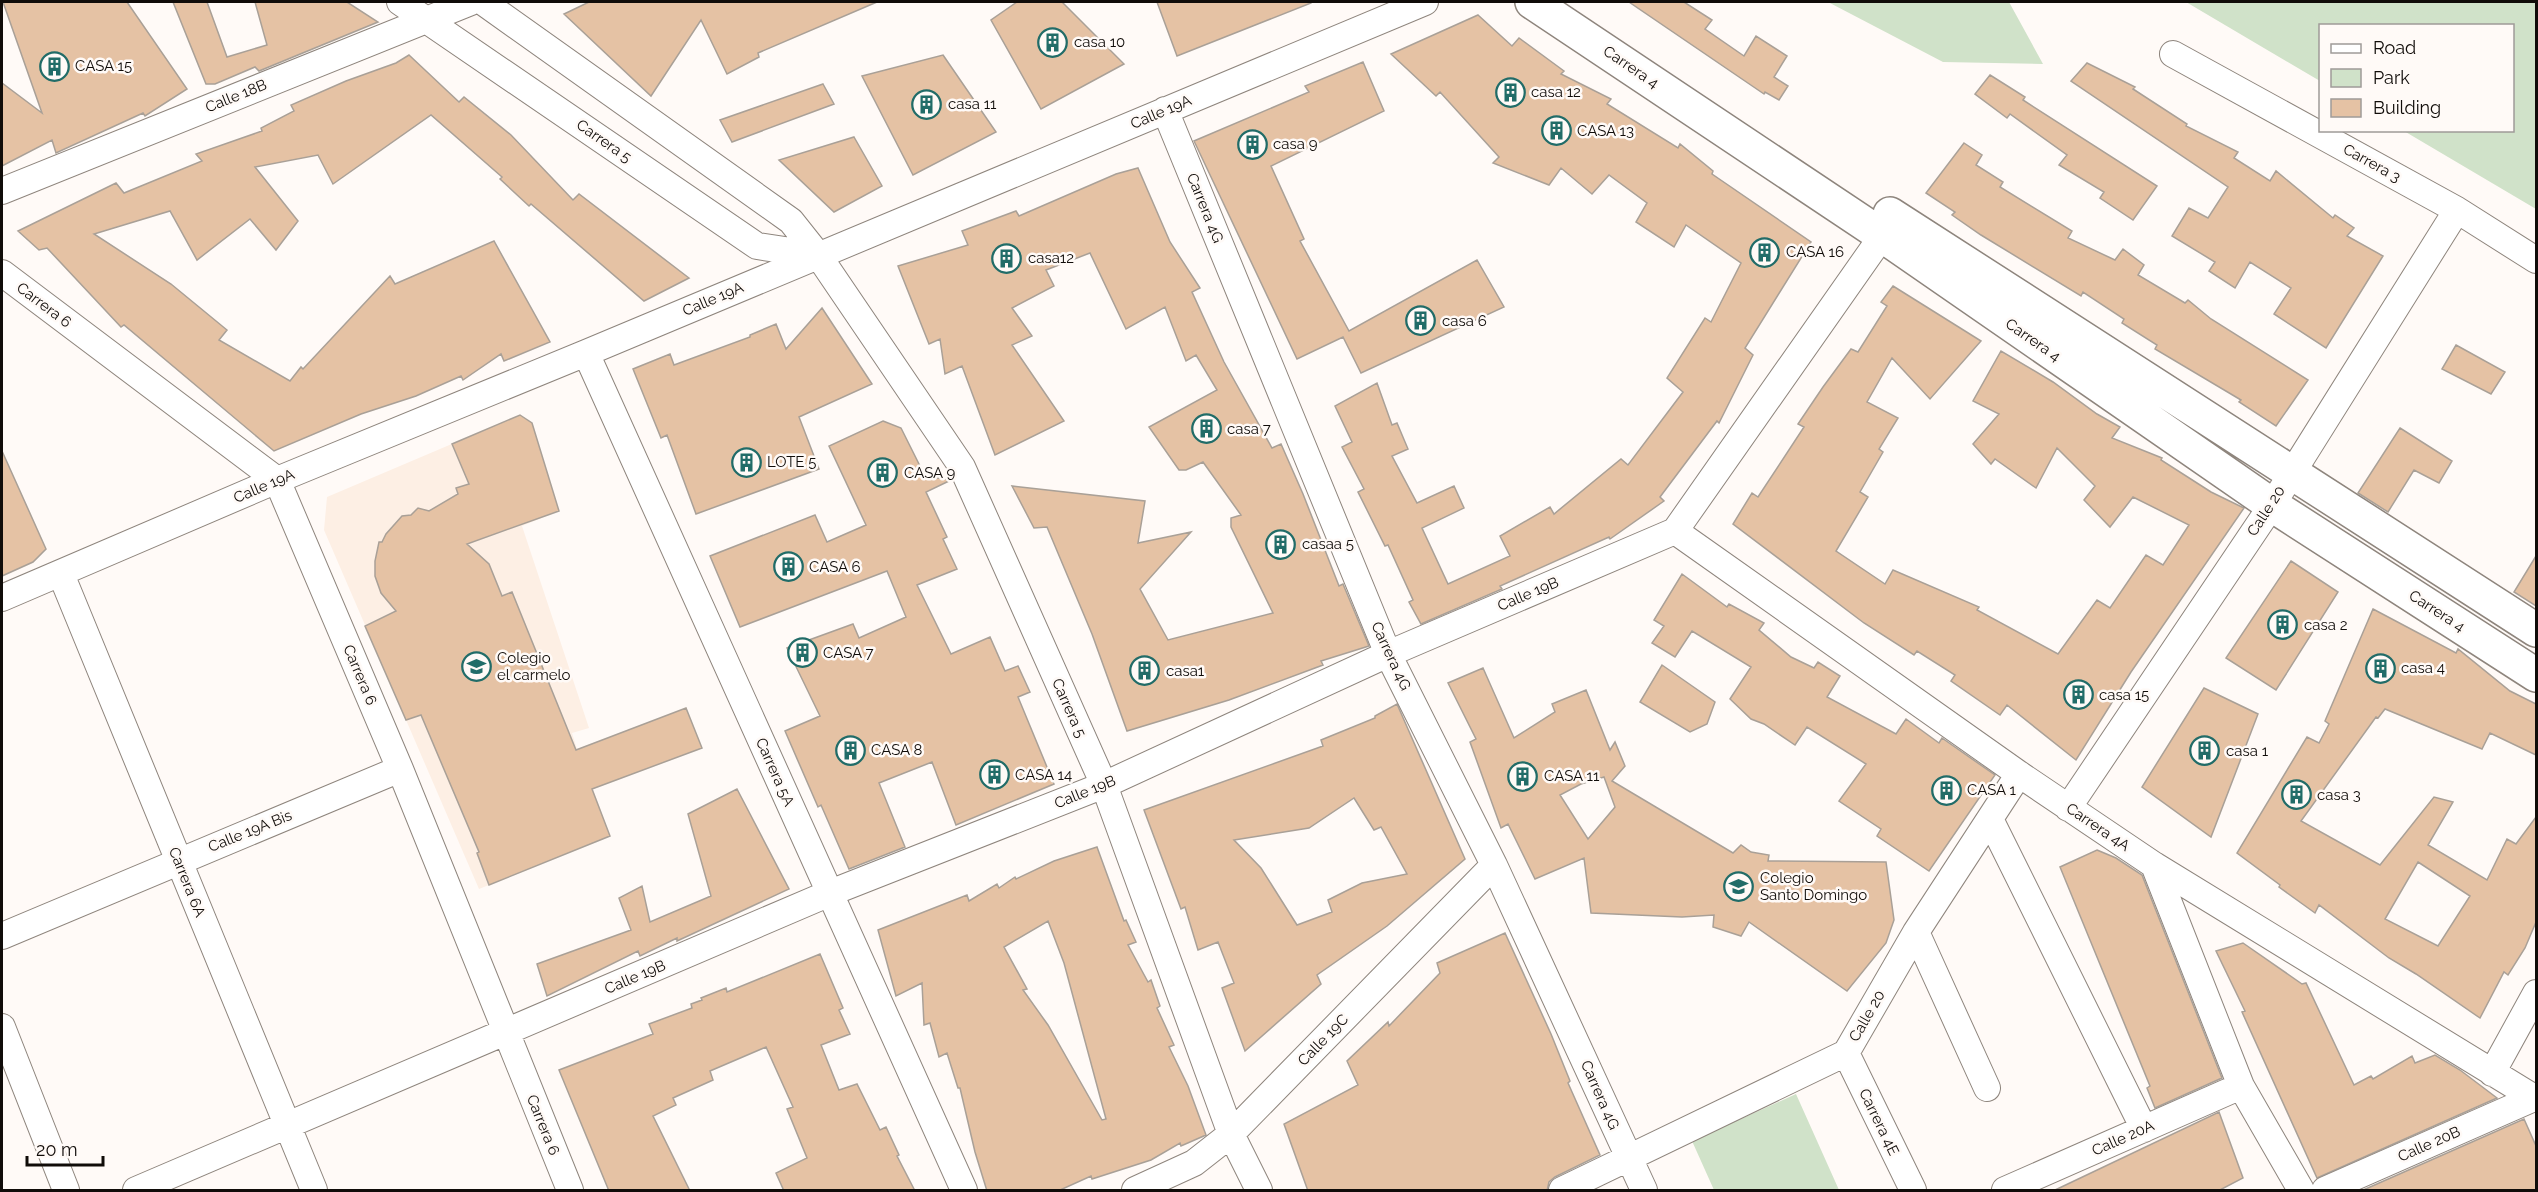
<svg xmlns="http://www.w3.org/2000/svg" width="2538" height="1192" viewBox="0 0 2538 1192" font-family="Raleway,sans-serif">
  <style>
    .built { fill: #fdefe4 }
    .green { fill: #d0e2c9 }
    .building { fill: #e5c2a4; stroke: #a9a097; stroke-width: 1.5; fill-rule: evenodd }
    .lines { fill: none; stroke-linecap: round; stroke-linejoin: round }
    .minor-casing { stroke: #8e857d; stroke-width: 28 }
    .secondary-casing { stroke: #8e857d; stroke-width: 36 }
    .minor { stroke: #fff; stroke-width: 26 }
    .secondary { stroke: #fff; stroke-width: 33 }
    .labels { text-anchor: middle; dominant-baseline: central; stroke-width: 5; stroke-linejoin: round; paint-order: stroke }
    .poi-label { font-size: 15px; fill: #100c09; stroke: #fffaf7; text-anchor: start }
    .street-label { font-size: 15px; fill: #100c09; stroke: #fffaf7 }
  </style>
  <rect width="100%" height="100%" fill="#fffaf7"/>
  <path class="built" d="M 520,415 L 532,423 L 559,511 L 522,526 L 589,728 L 572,733 L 577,749 L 686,708 L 701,748 L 593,789 L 610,836 L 479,889 L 324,530 L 327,497 Z"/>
  <path class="green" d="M 1828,2 L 2009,2 L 2043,64 L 1943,62 Z
    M 2186,2 L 2536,2 L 2536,209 L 2404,131 L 2512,130 L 2512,26 L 2320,26 L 2320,81 Z
    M 1796,1094 L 1839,1190 L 1714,1190 L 1692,1141 Z"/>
  <path class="building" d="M 3,2 L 127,2 L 187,89 L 145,116 L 143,113 L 56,153 L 52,140 L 2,166 L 2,83 L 42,113 Z
    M 173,2 L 207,2 L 227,57 L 267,45 L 255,2 L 347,2 L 378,22 L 259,71 L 255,67 L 215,84 L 206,84 Z
    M 589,2 L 877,2 L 758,53 L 759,57 L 727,74 L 701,20 L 651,96 L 564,14 Z
    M 1017,2 L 1062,2 L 1124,64 L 1041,109 L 991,20 Z
    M 1157,2 L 1311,2 L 1311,3 L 1177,56 Z
    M 1629,2 L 1684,2 L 1712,20 L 1705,29 L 1744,56 L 1756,36 L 1787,56 L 1774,77 L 1788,86 L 1779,100 L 1765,92 L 1764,94 Z
    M 1478,15 L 1512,46 L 1519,38 L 1564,71 L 1561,74 L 1611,99 L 1607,104 L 1678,148 L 1680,144 L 1713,171 L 1712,174 L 1811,242 L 1745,348 L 1753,355 L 1719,423 L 1717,421 L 1660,497 L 1664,501 L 1610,539 L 1609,537 L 1500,586 L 1502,589 L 1421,624 L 1409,602 L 1413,600 L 1388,545 L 1385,546 L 1358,492 L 1364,489 L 1342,447 L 1352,442 L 1335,406 L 1377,383 L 1392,425 L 1397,423 L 1408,449 L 1392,456 L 1417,503 L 1454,486 L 1464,508 L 1422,528 L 1448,584 L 1510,556 L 1500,536 L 1550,507 L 1554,514 L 1621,459 L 1628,465 L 1683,392 L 1667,378 L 1705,318 L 1711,322 L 1741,263 L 1686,225 L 1674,247 L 1636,222 L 1647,203 L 1609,175 L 1592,194 L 1561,168 L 1549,185 L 1493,163 L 1499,157 L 1440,92 L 1436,96 L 1391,54 Z
    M 409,55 L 459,102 L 464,97 L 511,135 L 573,200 L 579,194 L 689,278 L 644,301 L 531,204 L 529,206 L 500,179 L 502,177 L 431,115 L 333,184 L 318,155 L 255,167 L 298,221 L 276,250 L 250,219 L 197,260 L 170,211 L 94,234 L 171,284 L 227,330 L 219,340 L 290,381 L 301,367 L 303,369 L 390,276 L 395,284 L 494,241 L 550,342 L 504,361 L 501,354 L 463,380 L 461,376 L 416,396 L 361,414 L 274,451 L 124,325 L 121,327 L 47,248 L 39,250 L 18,231 L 116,183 L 124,193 L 202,161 L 196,154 L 262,131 L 261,128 L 294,111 L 291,105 L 346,81 L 396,63 Z
    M 943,55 L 996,132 L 913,175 L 862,76 Z
    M 1363,62 L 1384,111 L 1271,166 L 1304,239 L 1300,241 L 1349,331 L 1477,260 L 1504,307 L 1361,373 L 1343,337 L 1297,359 L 1194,141 L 1309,92 L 1305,86 Z
    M 2087,63 L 2135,87 L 2133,89 L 2187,124 L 2186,126 L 2238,152 L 2234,158 L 2270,181 L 2276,171 L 2333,218 L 2335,215 L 2354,228 L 2347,236 L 2383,256 L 2326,348 L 2274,314 L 2291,288 L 2250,262 L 2235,288 L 2209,271 L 2215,262 L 2172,236 L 2189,208 L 2208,218 L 2228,187 L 2071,81 Z
    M 1990,75 L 2025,97 L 2023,100 L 2157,186 L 2133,220 L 2100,198 L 2104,192 L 2059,165 L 2067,155 L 2010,114 L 2007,118 L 1975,94 Z
    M 823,84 L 834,104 L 732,142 L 720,120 Z
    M 854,137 L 882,186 L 834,212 L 779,160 Z
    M 1964,143 L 1982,155 L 1976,165 L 2003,182 L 2000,187 L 2072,231 L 2068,238 L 2115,260 L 2123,249 L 2144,265 L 2138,275 L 2185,303 L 2188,300 L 2211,319 L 2308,380 L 2276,426 L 2239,402 L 2241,400 L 2155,349 L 2157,345 L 2122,323 L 2124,319 L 2083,292 L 2081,296 L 1981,235 L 1952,215 L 1955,212 L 1926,193 Z
    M 1138,168 L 1170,242 L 1200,288 L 1192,292 L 1224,362 L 1272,448 L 1281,444 L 1303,494 L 1339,586 L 1343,584 L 1369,646 L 1321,661 L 1323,665 L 1229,700 L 1127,731 L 1092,634 L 1047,527 L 1034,528 L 1012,486 L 1145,501 L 1138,543 L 1191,532 L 1140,589 L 1168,640 L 1273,613 L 1231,527 L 1231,518 L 1241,515 L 1203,462 L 1186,470 L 1179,470 L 1149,427 L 1217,390 L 1196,355 L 1186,361 L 1165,307 L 1126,329 L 1090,253 L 1046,270 L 1054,286 L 1012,308 L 1032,336 L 1012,345 L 1064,421 L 995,455 L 962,366 L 945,374 L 940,339 L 929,344 L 898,266 L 968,245 L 962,231 L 1016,211 L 1019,216 L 1116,174 Z
    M 1893,286 L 1981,341 L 1930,399 L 1892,358 L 1867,402 L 1898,418 L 1879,449 L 1883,452 L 1860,492 L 1868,497 L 1836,551 L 1885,584 L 1893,570 L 1979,607 L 1977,610 L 2058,654 L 2097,600 L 2110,608 L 2146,555 L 2163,565 L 2189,525 L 2133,497 L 2110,527 L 2084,500 L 2095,486 L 2057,448 L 2036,488 L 1995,459 L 1991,464 L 1973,444 L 1999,414 L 1973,401 L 2001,351 L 2053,382 L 2097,414 L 2120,427 L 2112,438 L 2162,458 L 2161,460 L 2211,492 L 2244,508 L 2131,672 L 2076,760 L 2007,705 L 2000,715 L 1951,681 L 1955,675 L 1917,651 L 1914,655 L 1864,623 L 1733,524 L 1752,493 L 1758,497 L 1804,427 L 1798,424 L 1823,387 L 1851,349 L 1858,352 L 1887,306 L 1881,302 Z
    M 822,308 L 872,384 L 799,417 L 819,469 L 696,514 L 667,435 L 661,438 L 633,369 L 670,354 L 674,365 L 750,337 L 750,335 L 776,324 L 786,349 Z
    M 2456,345 L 2505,372 L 2491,394 L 2442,369 Z
    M 520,415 L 532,423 L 559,511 L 467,544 L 489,564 L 502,596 L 512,592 L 576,750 L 686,708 L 702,748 L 592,789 L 610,836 L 489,885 L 477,853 L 479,852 L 421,715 L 406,720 L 365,626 L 396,611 L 381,593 L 375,576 L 375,561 L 379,542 L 382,542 L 386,534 L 402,516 L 411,515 L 418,508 L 429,511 L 458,494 L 456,488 L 469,484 L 452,444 Z
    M 883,421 L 901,428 L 925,476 L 951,480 L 926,492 L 947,537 L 943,539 L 957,569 L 917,585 L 951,654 L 990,637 L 1005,671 L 1018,666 L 1030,692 L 1018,697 L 1054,784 L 956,825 L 932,762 L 879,783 L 905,847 L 849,869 L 821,805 L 818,807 L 785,731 L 820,716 L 787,648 L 853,624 L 859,638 L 906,617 L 887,571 L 740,627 L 710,556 L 815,515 L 827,542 L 866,525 L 829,446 Z
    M 2400,428 L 2452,461 L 2439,483 L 2414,470 L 2388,512 L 2358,493 Z
    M 2,451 L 46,549 L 33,562 L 2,576 Z
    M 2536,556 L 2536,606 L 2514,592 Z
    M 2291,561 L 2338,592 L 2276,690 L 2226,658 Z
    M 1682,574 L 1727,607 L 1729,604 L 1764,623 L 1759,630 L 1791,657 L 1814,668 L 1818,662 L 1840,676 L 1827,697 L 1896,734 L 1906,719 L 1939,743 L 1942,738 L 1995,775 L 1929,871 L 1877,836 L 1881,829 L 1839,801 L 1866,764 L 1807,727 L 1795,745 L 1764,724 L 1751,719 L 1730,699 L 1751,667 L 1692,631 L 1675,657 L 1652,643 L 1664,626 L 1654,620 Z
    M 2373,609 L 2456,653 L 2458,649 L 2510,691 L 2536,704 L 2536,755 L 2490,733 L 2482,749 L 2385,709 L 2378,718 L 2376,717 L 2301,821 L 2380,865 L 2434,797 L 2453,802 L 2428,845 L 2487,880 L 2507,839 L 2516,844 L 2536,817 L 2536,922 L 2525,948 L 2508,975 L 2504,972 L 2480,1018 L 2416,974 L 2389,958 L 2319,905 L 2315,913 L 2279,887 L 2280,885 L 2237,853 L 2307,737 L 2319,743 L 2329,724 L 2325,721 ZM 2418,862 L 2470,896 L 2438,946 L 2385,919 Z
    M 1662,665 L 1715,702 L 1707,724 L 1690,732 L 1640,702 Z
    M 1483,668 L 1514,738 L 1555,712 L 1552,704 L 1586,690 L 1610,750 L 1615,742 L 1625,766 L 1612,781 L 1733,853 L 1741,845 L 1751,852 L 1769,855 L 1768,861 L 1886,862 L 1894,920 L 1886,943 L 1847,991 L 1749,922 L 1741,936 L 1713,927 L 1714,915 L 1682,917 L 1591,913 L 1584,858 L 1535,879 L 1508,824 L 1501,828 L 1470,742 L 1476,739 L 1448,683 ZM 1604,777 L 1615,807 L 1588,839 L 1560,795 L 1581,784 Z
    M 2204,688 L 2258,714 L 2211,837 L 2142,787 Z
    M 1397,704 L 1465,859 L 1387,926 L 1317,975 L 1321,984 L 1245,1051 L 1222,988 L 1234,983 L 1218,942 L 1198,950 L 1185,907 L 1181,909 L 1144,810 L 1323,746 L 1321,740 L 1375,718 L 1375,716 ZM 1354,798 L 1374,830 L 1381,827 L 1407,874 L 1362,883 L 1328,900 L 1332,912 L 1297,925 L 1261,868 L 1234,840 L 1309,828 Z
    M 737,789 L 789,889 L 677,941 L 677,938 L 640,956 L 638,951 L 547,996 L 537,964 L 631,930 L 619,898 L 642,886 L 650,922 L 711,896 L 688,814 Z
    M 1097,847 L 1124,921 L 1126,920 L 1136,942 L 1128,945 L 1148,982 L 1151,980 L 1160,1006 L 1157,1008 L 1174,1045 L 1169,1047 L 1188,1086 L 1206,1135 L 1181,1146 L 1180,1143 L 1151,1160 L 1092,1179 L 1091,1176 L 1058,1191 L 987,1191 L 975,1152 L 960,1088 L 958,1088 L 947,1053 L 939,1057 L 930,1023 L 924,1025 L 922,983 L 896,996 L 878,930 L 967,895 L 969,901 L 997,884 L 999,888 L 1015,877 L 1016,879 L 1054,861 ZM 1048,921 L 1064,963 L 1106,1119 L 1102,1120 L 1048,1025 L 1023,990 L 1027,989 L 1004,947 Z
    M 2097,850 L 2116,858 L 2142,875 L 2222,1078 L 2155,1108 L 2147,1088 L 2150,1086 L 2060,867 Z
    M 1505,933 L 1551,1034 L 1570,1081 L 1568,1083 L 1600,1155 L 1555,1177 L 1549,1182 L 1547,1191 L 1308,1191 L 1284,1124 L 1358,1085 L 1347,1061 L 1388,1022 L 1389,1026 L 1440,973 L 1437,963 Z
    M 2243,943 L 2302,984 L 2306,983 L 2354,1085 L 2371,1076 L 2373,1079 L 2412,1056 L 2415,1063 L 2435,1055 L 2460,1070 L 2497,1098 L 2317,1178 L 2242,1012 L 2245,1011 L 2216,951 Z
    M 820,954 L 843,1008 L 839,1010 L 850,1034 L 821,1045 L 839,1090 L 857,1084 L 880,1130 L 886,1127 L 899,1155 L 897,1156 L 915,1191 L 784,1191 L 776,1173 L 807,1158 L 787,1109 L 793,1107 L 766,1047 L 710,1071 L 713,1080 L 673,1098 L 676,1105 L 653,1116 L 690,1191 L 609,1191 L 559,1070 L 653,1034 L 649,1024 L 692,1008 L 691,1004 L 702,1000 L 701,998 L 726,988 L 727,992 Z
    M 2219,1112 L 2243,1178 L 2218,1191 L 2053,1191 Z
    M 2524,1119 L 2536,1146 L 2536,1191 L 2361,1191 Z"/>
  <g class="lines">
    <defs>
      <path id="minor" d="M 400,2 L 757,246 L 818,255
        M 483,2 L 791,221 L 818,255 L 962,467 L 1104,785 L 1231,1134 L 1259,1190
        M 2173,54 L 2457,210 L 2536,260
        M 1165,110 L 1388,654 L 1494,865 L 1644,1190
        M 2,191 L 471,2
        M 2,273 L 277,480 L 400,769 L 570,1190
        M 586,353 L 964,1190
        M 1675,531 L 2019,774 L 2154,865 L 2536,1099
        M 61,574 L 314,1190
        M 2,598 L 277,480 L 586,353 L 1425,2
        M 2068,808 L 2272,505 L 2457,210
        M 1990,819 L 2144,1129
        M 2154,865 L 2241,1086 L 2301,1190
        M 1916,932 L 1987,1088
        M 2,936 L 400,769
        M 2,1027 L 66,1190
        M 1846,1053 L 1913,1190
        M 2492,1073 L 2536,993
        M 136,1190 L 830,893 L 1104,785 L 1388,654 L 1675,531 L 1892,222
        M 1135,1190 L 1194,1163 L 1231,1134 L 1494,865
        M 1562,1190 L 1846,1053 L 1916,932 L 2019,774
        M 2005,1190 L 2241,1086
        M 2325,1190 L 2534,1098"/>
      <path id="secondary" d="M 1532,2 L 1883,236 L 2272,505 L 2536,675
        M 1890,214 L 2536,630"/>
    </defs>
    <use href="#minor" class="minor-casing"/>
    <use href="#secondary" class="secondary-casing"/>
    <use href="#minor" class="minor"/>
    <use href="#secondary" class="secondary"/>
  </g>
  <defs>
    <symbol id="building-ring" viewBox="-11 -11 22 22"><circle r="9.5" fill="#fffaf7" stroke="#216c68" stroke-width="1.5"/><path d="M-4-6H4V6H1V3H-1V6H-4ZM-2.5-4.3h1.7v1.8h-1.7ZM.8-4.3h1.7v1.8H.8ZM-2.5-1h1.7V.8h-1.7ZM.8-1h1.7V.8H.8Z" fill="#216c68"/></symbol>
    <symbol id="school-ring" viewBox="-11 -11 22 22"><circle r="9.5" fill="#fffaf7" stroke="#216c68" stroke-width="1.5"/><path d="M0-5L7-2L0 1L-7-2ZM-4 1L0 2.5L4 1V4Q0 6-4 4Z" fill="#216c68"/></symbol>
  </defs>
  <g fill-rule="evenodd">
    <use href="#building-ring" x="1036" y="26" width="33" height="33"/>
    <use href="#building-ring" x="38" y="50" width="33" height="33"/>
    <use href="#building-ring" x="1494" y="76" width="33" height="33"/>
    <use href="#building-ring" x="910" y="88" width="33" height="33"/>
    <use href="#building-ring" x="1540" y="114" width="33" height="33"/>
    <use href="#building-ring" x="1236" y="128" width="33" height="33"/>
    <use href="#building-ring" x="1748" y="236" width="33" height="33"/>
    <use href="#building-ring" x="990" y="242" width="33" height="33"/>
    <use href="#building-ring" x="1404" y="304" width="33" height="33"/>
    <use href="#building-ring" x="1190" y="412" width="33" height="33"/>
    <use href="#building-ring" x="730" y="446" width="33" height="33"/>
    <use href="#building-ring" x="866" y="456" width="33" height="33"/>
    <use href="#building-ring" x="1264" y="528" width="33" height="33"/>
    <use href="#building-ring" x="772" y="550" width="33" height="33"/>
    <use href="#building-ring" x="2266" y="608" width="33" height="33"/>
    <use href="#building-ring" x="786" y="636" width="33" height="33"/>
    <use href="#school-ring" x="460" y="650" width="33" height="33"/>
    <use href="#building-ring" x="2364" y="652" width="33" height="33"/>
    <use href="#building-ring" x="1128" y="654" width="33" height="33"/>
    <use href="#building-ring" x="2062" y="678" width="33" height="33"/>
    <use href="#building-ring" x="834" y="734" width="33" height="33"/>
    <use href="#building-ring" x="2188" y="734" width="33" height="33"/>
    <use href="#building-ring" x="978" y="758" width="33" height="33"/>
    <use href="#building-ring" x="1506" y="760" width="33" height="33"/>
    <use href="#building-ring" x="1930" y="774" width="33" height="33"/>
    <use href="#building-ring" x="2280" y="778" width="33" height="33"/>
    <use href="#school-ring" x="1722" y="870" width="33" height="33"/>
  </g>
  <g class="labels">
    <g class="poi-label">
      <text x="1074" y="42">casa 10</text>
      <text x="75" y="66">CASA 15</text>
      <text x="1531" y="92">casa 12</text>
      <text x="948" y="104">casa 11</text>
      <text x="1577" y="131">CASA 13</text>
      <text x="1273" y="144">casa 9</text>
      <text x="1786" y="252">CASA 16</text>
      <text x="1028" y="258">casa12</text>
      <text x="1442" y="321">casa 6</text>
      <text x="1227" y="429">casa 7</text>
      <text x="767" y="462">LOTE 5</text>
      <text x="904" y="473">CASA 9</text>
      <text x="1302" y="544">casaa 5</text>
      <text x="809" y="567">CASA 6</text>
      <text x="2304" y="625">casa 2</text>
      <text x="823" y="653">CASA 7</text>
      <text x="497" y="658">Colegio<tspan x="497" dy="17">el carmelo</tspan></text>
      <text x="2401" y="668">casa 4</text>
      <text x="1166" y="671">casa1</text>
      <text x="2099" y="695">casa 15</text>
      <text x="871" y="750">CASA 8</text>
      <text x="2226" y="751">casa 1</text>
      <text x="1015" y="775">CASA 14</text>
      <text x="1544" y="776">CASA 11</text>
      <text x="1967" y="790">CASA 1</text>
      <text x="2317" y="795">casa 3</text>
      <text x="1760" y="878">Colegio<tspan x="1760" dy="17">Santo Domingo</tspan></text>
    </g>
    <g class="street-label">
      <text transform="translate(1631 67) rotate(34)">Carrera 4</text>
      <text transform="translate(236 96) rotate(-22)">Calle 18B</text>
      <text transform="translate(1161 112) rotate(-23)">Calle 19A</text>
      <text transform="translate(604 141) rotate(35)">Carrera 5</text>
      <text transform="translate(2372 163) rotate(29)">Carrera 3</text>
      <text transform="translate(1205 208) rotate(68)">Carrera 4G</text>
      <text transform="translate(713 299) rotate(-23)">Calle 19A</text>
      <text transform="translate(44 305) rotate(37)">Carrera 6</text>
      <text transform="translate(2033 340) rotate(35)">Carrera 4</text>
      <text transform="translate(264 486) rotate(-23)">Calle 19A</text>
      <text transform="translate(2266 511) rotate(-57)">Calle 20</text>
      <text transform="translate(1528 594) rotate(-23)">Calle 19B</text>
      <text transform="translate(2437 611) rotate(33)">Carrera 4</text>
      <text transform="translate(1391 656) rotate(65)">Carrera 4G</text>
      <text transform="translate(360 675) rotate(67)">Carrera 6</text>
      <text transform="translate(1069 708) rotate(66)">Carrera 5</text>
      <text transform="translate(775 772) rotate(66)">Carrera 5A</text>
      <text transform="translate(1085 792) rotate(-22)">Calle 19B</text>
      <text transform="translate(2098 827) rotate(34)">Carrera 4A</text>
      <text transform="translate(250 831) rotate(-22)">Calle 19A Bis</text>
      <text transform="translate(187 882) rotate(68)">Carrera 6A</text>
      <text transform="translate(635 977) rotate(-23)">Calle 19B</text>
      <text transform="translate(1867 1016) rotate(-60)">Calle 20</text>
      <text transform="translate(1323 1040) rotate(-46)">Calle 19C</text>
      <text transform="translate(1600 1095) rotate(66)">Carrera 4G</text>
      <text transform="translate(1879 1122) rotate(64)">Carrera 4E</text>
      <text transform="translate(543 1125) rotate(68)">Carrera 6</text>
      <text transform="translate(2123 1138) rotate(-24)">Calle 20A</text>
      <text transform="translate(2429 1144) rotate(-24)">Calle 20B</text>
    </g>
  </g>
  <rect width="2538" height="1192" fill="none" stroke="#100c09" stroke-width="6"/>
  <rect x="2319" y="24" width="195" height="108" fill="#fffaf7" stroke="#9f9b98" stroke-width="1.5"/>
  <rect x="2331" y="44" width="30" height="9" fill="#ffffff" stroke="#9f9b98" stroke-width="1.5"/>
  <text x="2373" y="54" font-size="18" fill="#100c09">Road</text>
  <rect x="2331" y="69" width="30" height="18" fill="#d0e2c9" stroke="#9f9b98" stroke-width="1.5"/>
  <text x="2373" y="84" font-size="18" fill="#100c09">Park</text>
  <rect x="2331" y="99" width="30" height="18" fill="#e5c2a4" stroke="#9f9b98" stroke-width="1.5"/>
  <text x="2373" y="114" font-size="18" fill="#100c09">Building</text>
  <path d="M27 1156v9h76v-9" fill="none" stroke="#100c09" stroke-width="3"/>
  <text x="36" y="1156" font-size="18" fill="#100c09" stroke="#fffaf7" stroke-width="4.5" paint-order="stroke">20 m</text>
</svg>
